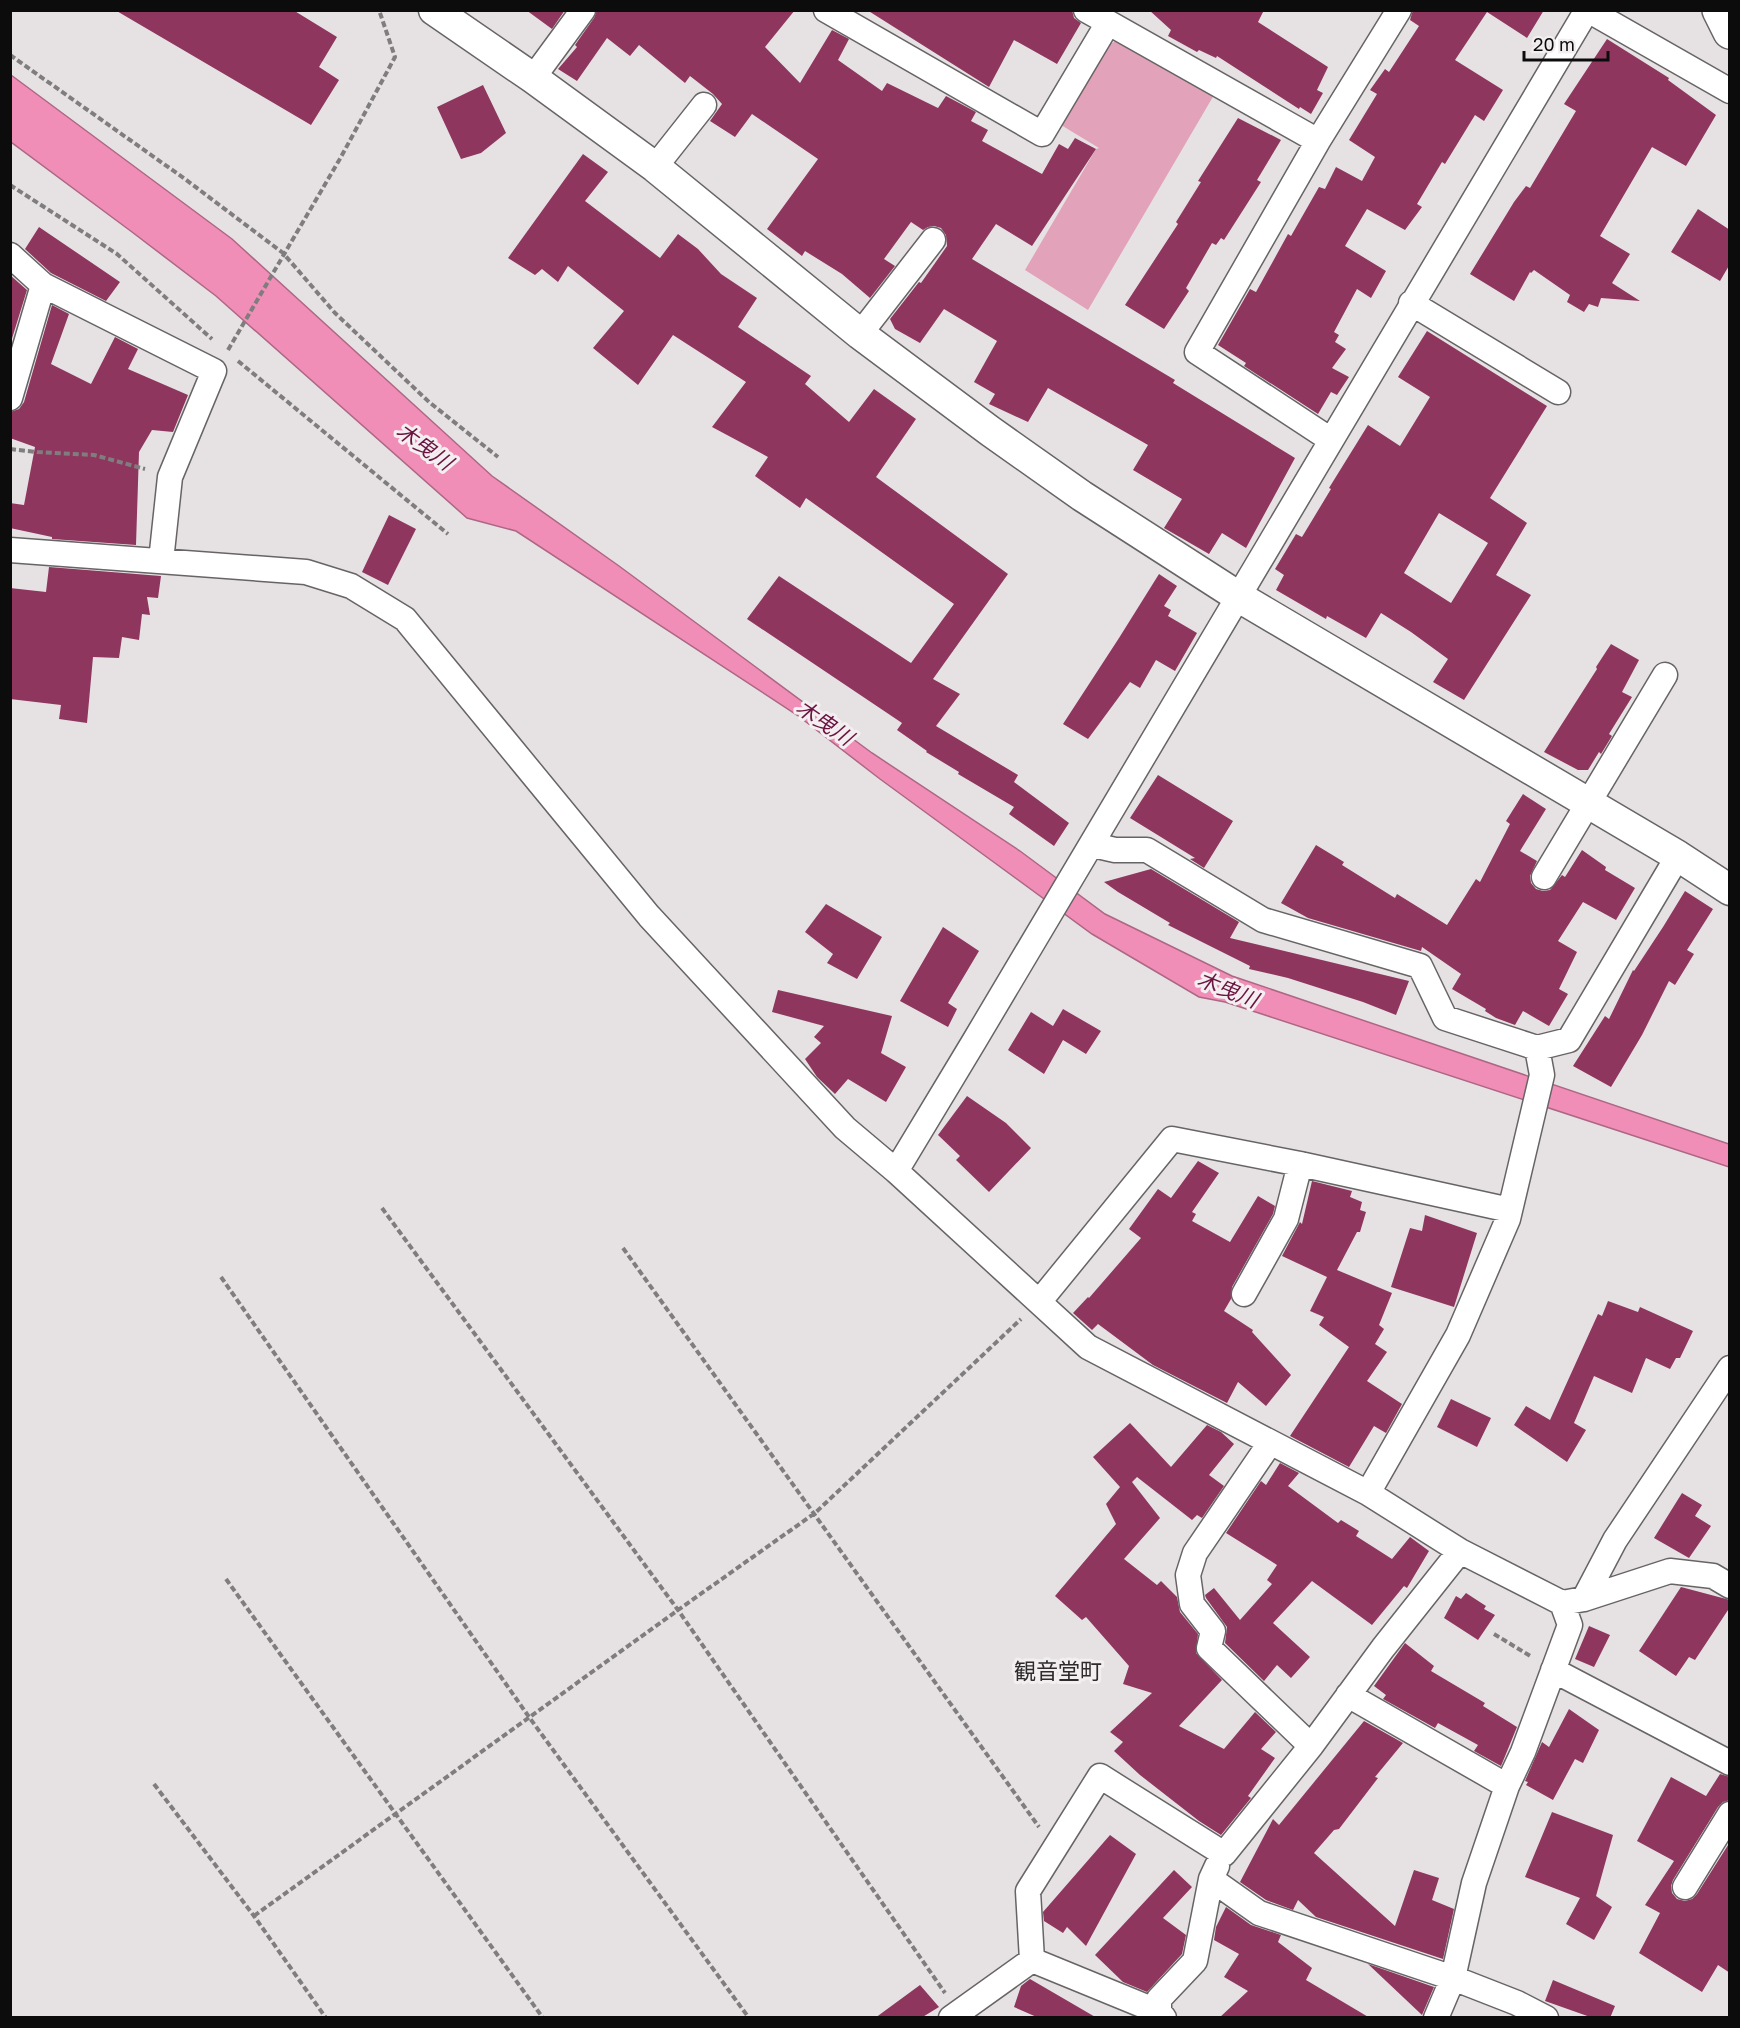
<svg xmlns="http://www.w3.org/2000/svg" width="1740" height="2028" viewBox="0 0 1740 2028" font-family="'Golos Text','Noto Sans JP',sans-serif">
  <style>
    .green { fill: #e2a2ba }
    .water { fill: #f18eb7; stroke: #ad6784; stroke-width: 1.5 }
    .building { fill: #8f365f; fill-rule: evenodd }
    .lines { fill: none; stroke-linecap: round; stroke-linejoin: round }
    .minor-casing { stroke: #676465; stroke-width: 27 }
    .tertiary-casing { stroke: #676465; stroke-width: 33 }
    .primary-casing { stroke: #676465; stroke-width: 36 }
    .path { stroke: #7f7d7d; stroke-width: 4; stroke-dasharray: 6 3; stroke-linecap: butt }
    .minor { stroke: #fff; stroke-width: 24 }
    .tertiary { stroke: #fff; stroke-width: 30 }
    .primary { stroke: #fff; stroke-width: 33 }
    .labels { text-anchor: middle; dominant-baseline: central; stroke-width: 6; stroke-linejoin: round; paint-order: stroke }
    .water-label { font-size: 21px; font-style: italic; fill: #6b1441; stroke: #f3eff1 }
    .quarter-label { font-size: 22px; fill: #2e2b2c; stroke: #f3eff1 }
  </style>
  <rect width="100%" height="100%" fill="#e6e2e3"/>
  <path class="green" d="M 1121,38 L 1214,95 L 1088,310 L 1025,270 L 1096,149 L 1099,148 L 1061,125 L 1110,44 Z"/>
  <path class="water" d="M 11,75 L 232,239 L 492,476 L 619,566 L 872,753 L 1020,851 L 1105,914 L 1232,976 L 1729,1144 L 1729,1167 L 1225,1002 L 1199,997 L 1092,934 L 880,779 L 797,715 L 516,531 L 467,518 L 216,296 L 132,232 L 11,142 Z"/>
  <path class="building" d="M 115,10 L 293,10 L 337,37 L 319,67 L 339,80 L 311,125 Z
    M 526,10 L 565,10 L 552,29 Z
    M 597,10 L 795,10 L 765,47 L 800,83 L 832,30 L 849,39 L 838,60 L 882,91 L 887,83 L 938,108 L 946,96 L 976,112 L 971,121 L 988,130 L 982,141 L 1042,174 L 1059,144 L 1068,149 L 1075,138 L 1096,149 L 1032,246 L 996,224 L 972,259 L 1175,380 L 1173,383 L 1295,458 L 1246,548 L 1222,533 L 1209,554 L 1164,528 L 1182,499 L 1133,470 L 1148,445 L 1048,388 L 1028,422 L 989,404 L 995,394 L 974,382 L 997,341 L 944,309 L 920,343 L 895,329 L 890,319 L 919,282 L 921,283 L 947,246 L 946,235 L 941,228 L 934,226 L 928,227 L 923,230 L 911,222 L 884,259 L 895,266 L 870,298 L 842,274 L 805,251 L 802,256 L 767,229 L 818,159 L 752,114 L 735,137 L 710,121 L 722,104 L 713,94 L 690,76 L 685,83 L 639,45 L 630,56 L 607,38 L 577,81 L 558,69 L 577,47 L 575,45 L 594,18 Z
    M 867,10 L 1072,10 L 1074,18 L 1081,23 L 1057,64 L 1014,40 L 989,87 Z
    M 1149,10 L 1264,10 L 1258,22 L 1328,67 L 1317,90 L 1323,93 L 1311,114 L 1300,107 L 1299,109 L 1217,56 L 1216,58 L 1199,50 L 1197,52 L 1168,36 L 1171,30 Z
    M 1413,10 L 1544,10 L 1527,38 L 1487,12 L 1455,60 L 1503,90 L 1484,121 L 1475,115 L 1445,164 L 1442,162 L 1417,204 L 1422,207 L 1405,230 L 1367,209 L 1345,246 L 1386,271 L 1371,298 L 1357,289 L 1334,332 L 1339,335 L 1335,342 L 1346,349 L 1332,368 L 1349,377 L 1337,395 L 1331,392 L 1318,414 L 1244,366 L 1246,363 L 1218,345 L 1250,289 L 1256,292 L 1288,234 L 1291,236 L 1319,187 L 1325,189 L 1336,167 L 1362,181 L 1375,157 L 1349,140 L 1377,94 L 1370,90 L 1385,69 L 1389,72 L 1419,26 L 1410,20 Z
    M 1607,39 L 1669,78 L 1668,80 L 1716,115 L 1686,166 L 1652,147 L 1600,236 L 1630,254 L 1612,283 L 1640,301 L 1601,298 L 1598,307 L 1589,304 L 1584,312 L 1567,302 L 1570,295 L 1534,270 L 1531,273 L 1530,272 L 1514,301 L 1470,274 L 1514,202 L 1526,186 L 1530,188 L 1576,111 L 1564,104 Z
    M 483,85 L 506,133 L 481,153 L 461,159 L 437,107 Z
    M 1238,118 L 1281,140 L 1257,180 L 1261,182 L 1224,240 L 1221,238 L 1216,245 L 1212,243 L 1186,288 L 1189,291 L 1164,329 L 1125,305 L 1178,224 L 1176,222 L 1201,182 L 1198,181 Z
    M 583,154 L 608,172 L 585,201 L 660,258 L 678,234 L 698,249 L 721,274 L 757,298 L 738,327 L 811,376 L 805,384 L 849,422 L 874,389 L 916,419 L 876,477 L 1008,574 L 933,679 L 960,694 L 936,726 L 1018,775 L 1014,782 L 1069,823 L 1054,846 L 1009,814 L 1014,807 L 958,774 L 959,772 L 926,752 L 927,751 L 897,730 L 902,723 L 747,619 L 779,576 L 911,663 L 954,604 L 806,498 L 800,508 L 755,476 L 768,457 L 712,427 L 746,382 L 673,335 L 638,385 L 593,348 L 624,311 L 568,266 L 558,282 L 542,269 L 535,275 L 508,258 Z
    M 1698,209 L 1730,230 L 1730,264 L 1720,281 L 1671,252 Z
    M 39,227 L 120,282 L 106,301 L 51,273 L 25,249 Z
    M 10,275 L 27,290 L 10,345 Z
    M 52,305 L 69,314 L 51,364 L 91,384 L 115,337 L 138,349 L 128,369 L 188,395 L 173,432 L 152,430 L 139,452 L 136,545 L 52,539 L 52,537 L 10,528 L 10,503 L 24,505 L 35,447 L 10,438 L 10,412 L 19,409 L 24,402 Z
    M 1427,331 L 1547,406 L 1490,498 L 1527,523 L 1496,575 L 1531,595 L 1464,700 L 1433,682 L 1448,659 L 1411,632 L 1381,613 L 1366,638 L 1327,616 L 1326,619 L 1276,590 L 1284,575 L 1275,569 L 1296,534 L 1302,537 L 1331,489 L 1329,488 L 1368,425 L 1400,446 L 1430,397 L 1398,377 ZM 1439,513 L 1488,543 L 1451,603 L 1404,573 Z
    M 389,515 L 416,529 L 388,585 L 362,572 Z
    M 49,567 L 161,576 L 158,598 L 147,597 L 150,615 L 142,614 L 139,640 L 122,637 L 119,658 L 93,657 L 87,723 L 59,719 L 61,705 L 10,699 L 10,588 L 46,592 Z
    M 1159,574 L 1177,586 L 1164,606 L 1171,610 L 1168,616 L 1197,633 L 1175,671 L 1156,660 L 1140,688 L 1130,682 L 1088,739 L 1063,724 L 1119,638 Z
    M 1611,644 L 1639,660 L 1622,692 L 1632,697 L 1609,734 L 1612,736 L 1601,754 L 1599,752 L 1588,770 L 1578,770 L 1544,752 L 1597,669 L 1596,667 Z
    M 1158,775 L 1233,821 L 1204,868 L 1190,859 L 1195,858 L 1130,818 Z
    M 1523,794 L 1546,809 L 1520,851 L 1537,861 L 1530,876 L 1531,883 L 1536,889 L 1543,891 L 1550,890 L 1562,875 L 1565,877 L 1582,850 L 1606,867 L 1605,870 L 1635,888 L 1616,920 L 1583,902 L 1558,941 L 1577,952 L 1559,989 L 1568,994 L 1549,1026 L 1523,1011 L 1515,1025 L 1496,1018 L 1485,1011 L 1486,1009 L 1452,989 L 1461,974 L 1422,947 L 1421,951 L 1308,918 L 1281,903 L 1316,845 L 1344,862 L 1342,865 L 1395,898 L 1397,894 L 1447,925 L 1476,879 L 1480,882 L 1510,824 L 1506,821 Z
    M 1151,869 L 1239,922 L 1230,938 L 1409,981 L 1396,1015 L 1363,1002 L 1288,978 L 1249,969 L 1250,966 L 1168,925 L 1170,923 L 1118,892 L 1104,882 Z
    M 1685,891 L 1713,909 L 1687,950 L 1694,954 L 1675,985 L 1669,981 L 1642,1035 L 1611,1087 L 1573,1066 L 1605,1016 L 1609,1019 L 1633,970 L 1634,971 L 1663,927 Z
    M 826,904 L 882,937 L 857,979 L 827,963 L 833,954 L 805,932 Z
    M 943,927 L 979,951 L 948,1003 L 957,1009 L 948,1027 L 900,1001 Z
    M 778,990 L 892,1016 L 881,1053 L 906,1067 L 886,1102 L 848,1079 L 835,1094 L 817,1077 L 805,1059 L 821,1043 L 814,1037 L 824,1026 L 772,1012 Z
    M 1063,1009 L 1101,1031 L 1086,1054 L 1063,1040 L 1044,1074 L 1008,1050 L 1031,1012 L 1053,1026 Z
    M 967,1096 L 1006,1123 L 1031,1148 L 989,1192 L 956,1160 L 960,1156 L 938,1135 Z
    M 1198,1161 L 1219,1173 L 1192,1212 L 1196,1214 L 1192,1221 L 1230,1242 L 1258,1196 L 1275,1206 L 1273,1214 L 1232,1287 L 1231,1299 L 1224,1311 L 1253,1330 L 1252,1332 L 1291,1375 L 1266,1406 L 1238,1382 L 1227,1403 L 1153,1365 L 1098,1324 L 1092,1330 L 1073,1313 L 1088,1297 L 1089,1298 L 1141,1238 L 1129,1229 L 1158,1189 L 1171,1198 Z
    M 1312,1181 L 1352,1191 L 1350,1197 L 1362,1202 L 1360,1210 L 1366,1212 L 1360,1232 L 1357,1232 L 1337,1270 L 1392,1293 L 1379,1325 L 1384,1329 L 1375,1344 L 1387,1352 L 1367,1381 L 1402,1404 L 1386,1433 L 1374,1426 L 1349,1467 L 1290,1436 L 1349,1347 L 1319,1325 L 1324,1317 L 1310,1311 L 1327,1277 L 1282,1256 L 1300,1222 L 1302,1224 Z
    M 1425,1215 L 1477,1233 L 1454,1307 L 1391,1287 L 1410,1228 L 1422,1231 Z
    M 1608,1301 L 1638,1312 L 1640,1307 L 1693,1331 L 1680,1358 L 1676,1358 L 1670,1369 L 1646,1358 L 1632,1393 L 1594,1376 L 1574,1423 L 1586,1430 L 1567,1462 L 1514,1425 L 1526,1406 L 1550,1420 L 1598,1314 L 1602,1316 Z
    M 1451,1399 L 1491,1418 L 1477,1447 L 1437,1427 Z
    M 1130,1423 L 1171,1467 L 1207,1425 L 1221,1432 L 1234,1444 L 1209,1475 L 1224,1486 L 1202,1518 L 1197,1515 L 1192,1520 L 1137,1477 L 1132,1482 L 1160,1518 L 1124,1559 L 1157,1585 L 1161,1581 L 1177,1597 L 1180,1612 L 1198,1634 L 1196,1653 L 1222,1680 L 1179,1726 L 1224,1749 L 1255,1712 L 1276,1732 L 1261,1749 L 1275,1758 L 1248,1796 L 1251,1798 L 1221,1835 L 1199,1821 L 1140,1775 L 1114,1751 L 1123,1742 L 1110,1732 L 1152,1693 L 1123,1684 L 1129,1666 L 1086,1617 L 1082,1620 L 1055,1596 L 1116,1524 L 1106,1504 L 1120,1487 L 1093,1457 Z
    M 1280,1463 L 1299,1473 L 1288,1486 L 1338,1523 L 1341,1520 L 1359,1531 L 1356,1536 L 1392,1559 L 1410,1537 L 1429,1551 L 1407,1588 L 1404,1586 L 1372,1625 L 1312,1581 L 1273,1623 L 1310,1657 L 1291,1678 L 1277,1665 L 1264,1681 L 1225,1643 L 1227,1627 L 1206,1598 L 1205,1595 L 1214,1588 L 1240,1620 L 1272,1584 L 1267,1580 L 1277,1565 L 1226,1533 L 1261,1481 L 1266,1485 Z
    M 1682,1493 L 1702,1505 L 1695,1516 L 1711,1526 L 1689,1558 L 1654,1538 Z
    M 1681,1587 L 1730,1600 L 1730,1607 L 1695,1660 L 1689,1657 L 1676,1676 L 1639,1651 Z
    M 1466,1593 L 1486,1606 L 1484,1609 L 1495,1615 L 1478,1640 L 1444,1618 L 1456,1596 L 1461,1599 Z
    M 1589,1626 L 1610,1635 L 1594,1667 L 1575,1659 Z
    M 1405,1643 L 1434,1666 L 1431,1671 L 1485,1703 L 1483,1706 L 1517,1727 L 1501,1766 L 1474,1751 L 1478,1745 L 1438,1723 L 1435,1728 L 1383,1699 L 1386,1695 L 1374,1686 Z
    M 1569,1709 L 1599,1730 L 1583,1763 L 1575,1759 L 1553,1800 L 1526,1785 L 1528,1782 L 1525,1781 L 1542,1742 L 1549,1747 Z
    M 1364,1721 L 1403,1743 L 1375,1777 L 1378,1778 L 1339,1829 L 1334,1830 L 1314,1853 L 1395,1926 L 1414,1870 L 1439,1878 L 1432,1900 L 1454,1909 L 1443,1959 L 1316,1917 L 1298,1900 L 1293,1910 L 1266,1900 L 1240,1882 L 1273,1819 L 1279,1825 Z
    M 1720,1774 L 1730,1777 L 1730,1800 L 1723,1802 L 1718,1807 L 1673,1880 L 1671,1886 L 1672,1893 L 1677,1899 L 1685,1901 L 1692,1899 L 1697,1894 L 1730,1842 L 1730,1973 L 1718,1965 L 1702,1992 L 1639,1953 L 1660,1913 L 1645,1905 L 1674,1861 L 1637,1841 L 1671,1777 L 1706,1796 Z
    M 1552,1812 L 1613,1835 L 1596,1896 L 1612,1907 L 1594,1940 L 1566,1924 L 1580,1898 L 1525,1877 Z
    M 1110,1835 L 1136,1854 L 1086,1946 L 1067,1927 L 1063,1933 L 1044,1921 L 1043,1912 Z
    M 1174,1870 L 1192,1887 L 1163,1918 L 1186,1935 L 1182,1954 L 1147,1992 L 1123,1982 L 1095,1955 Z
    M 1226,1907 L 1251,1925 L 1281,1935 L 1278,1942 L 1312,1968 L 1306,1980 L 1370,2018 L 1219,2018 L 1248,1991 L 1224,1977 L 1239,1954 L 1214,1940 L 1216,1927 Z
    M 1368,1964 L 1434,1987 L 1422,2015 Z
    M 1030,1979 L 1097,2018 L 1039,2018 L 1014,2007 L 1021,1986 Z
    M 1553,1980 L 1615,2006 L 1610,2018 L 1593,2018 L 1545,2001 Z
    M 920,1985 L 939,2007 L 921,2018 L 875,2018 Z"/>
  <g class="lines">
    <defs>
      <path id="minor" d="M 826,10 L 1042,134 L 1108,23
        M 1086,10 L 1318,141
        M 1588,10 L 1730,91
        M 533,78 L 583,10
        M 655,167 L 704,105
        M 10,255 L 43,285 L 10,398
        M 43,285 L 214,371 L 170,477 L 161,561
        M 1411,303 L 1558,392
        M 860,334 L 933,240
        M 1331,440 L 1197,352 L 1318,141 L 1399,10
        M 10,550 L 306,572 L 351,586 L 405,619 L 649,916 L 845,1128 L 896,1171 L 1088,1347 L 1368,1493 L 1460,1551 L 1562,1603 L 1584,1599 L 1670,1571 L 1713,1576 L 1730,1586
        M 1093,845 L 1115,850 L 1147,850 L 1263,920 L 1420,966 L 1445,1018 L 1537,1048 L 1569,1040 L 1678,856
        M 1544,877 L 1665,675
        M 896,1171 C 1129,786 1355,397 1587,10
        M 1244,1294 L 1286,1219 L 1300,1164
        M 1039,1302 L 1172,1139 L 1300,1164 L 1510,1210
        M 1270,1443 L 1195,1553 L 1188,1575 L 1192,1604 L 1213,1631 L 1209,1648 L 1311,1746
        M 1368,1493 L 1458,1335 L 1508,1219 L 1542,1075 L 1537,1048
        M 1584,1599 L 1615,1540 L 1730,1368
        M 1553,1670 L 1730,1763
        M 1348,1695 L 1507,1786
        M 1211,1879 L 1259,1913 L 1453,1978 L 1517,2003 L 1546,2018
        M 1685,1887 L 1730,1814
        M 1032,1960 L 1028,1891 L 1100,1776 L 1224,1854 L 1311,1746 L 1383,1648 L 1460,1551
        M 1032,1960 L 1159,2012 L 1164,2018
        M 1159,2012 L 1159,1999 L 1195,1961 L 1211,1879 L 1217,1866
        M 951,2018 L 1032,1960
        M 1436,2018 L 1453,1978 L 1474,1883 L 1507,1786 L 1523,1752 L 1570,1625 L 1562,1603"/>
      <path id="tertiary" d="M 434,10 L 533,78 L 655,167 L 860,334 L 990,431 L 1082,496 L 1239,597 L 1678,856 L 1730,890"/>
      <path id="primary" d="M 1719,10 L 1730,32"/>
    </defs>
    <use href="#minor" class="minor-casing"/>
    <use href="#tertiary" class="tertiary-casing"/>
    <use href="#primary" class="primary-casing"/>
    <path class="path" d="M 10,55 L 185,179 L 283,253 L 335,313 L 429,402 L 498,457
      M 10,185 L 117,254 L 212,339
      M 228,350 L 341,157 L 395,57 L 379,10
      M 238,361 L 448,534
      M 10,449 L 37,452 L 94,455 L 145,469
      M 382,1208 L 678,1610 L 945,1993
      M 623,1248 L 1039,1827
      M 221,1277 L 529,1717 L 749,2018
      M 226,1579 L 543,2018
      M 1494,1634 L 1532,1657
      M 154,1784 L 254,1916 L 326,2018
      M 254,1916 L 678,1610 L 815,1513 L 1021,1319"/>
    <use href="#minor" class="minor"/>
    <use href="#tertiary" class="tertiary"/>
    <use href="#primary" class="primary"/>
  </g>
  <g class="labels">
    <g class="water-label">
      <text transform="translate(425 446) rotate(36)">木曳川</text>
      <text transform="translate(825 722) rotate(34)">木曳川</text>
      <text transform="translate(1228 989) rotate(22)">木曳川</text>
    </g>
    <g class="quarter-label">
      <text x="1058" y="1670">観音堂町</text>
    </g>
  </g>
  <rect width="1740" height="2028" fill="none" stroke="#0d0c0c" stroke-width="24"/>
  <path d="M1524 51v9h84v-9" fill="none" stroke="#0d0c0c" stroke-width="3"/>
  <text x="1533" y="51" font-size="18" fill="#0d0c0c" stroke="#f3eff1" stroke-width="4.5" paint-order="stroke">20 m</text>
</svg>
